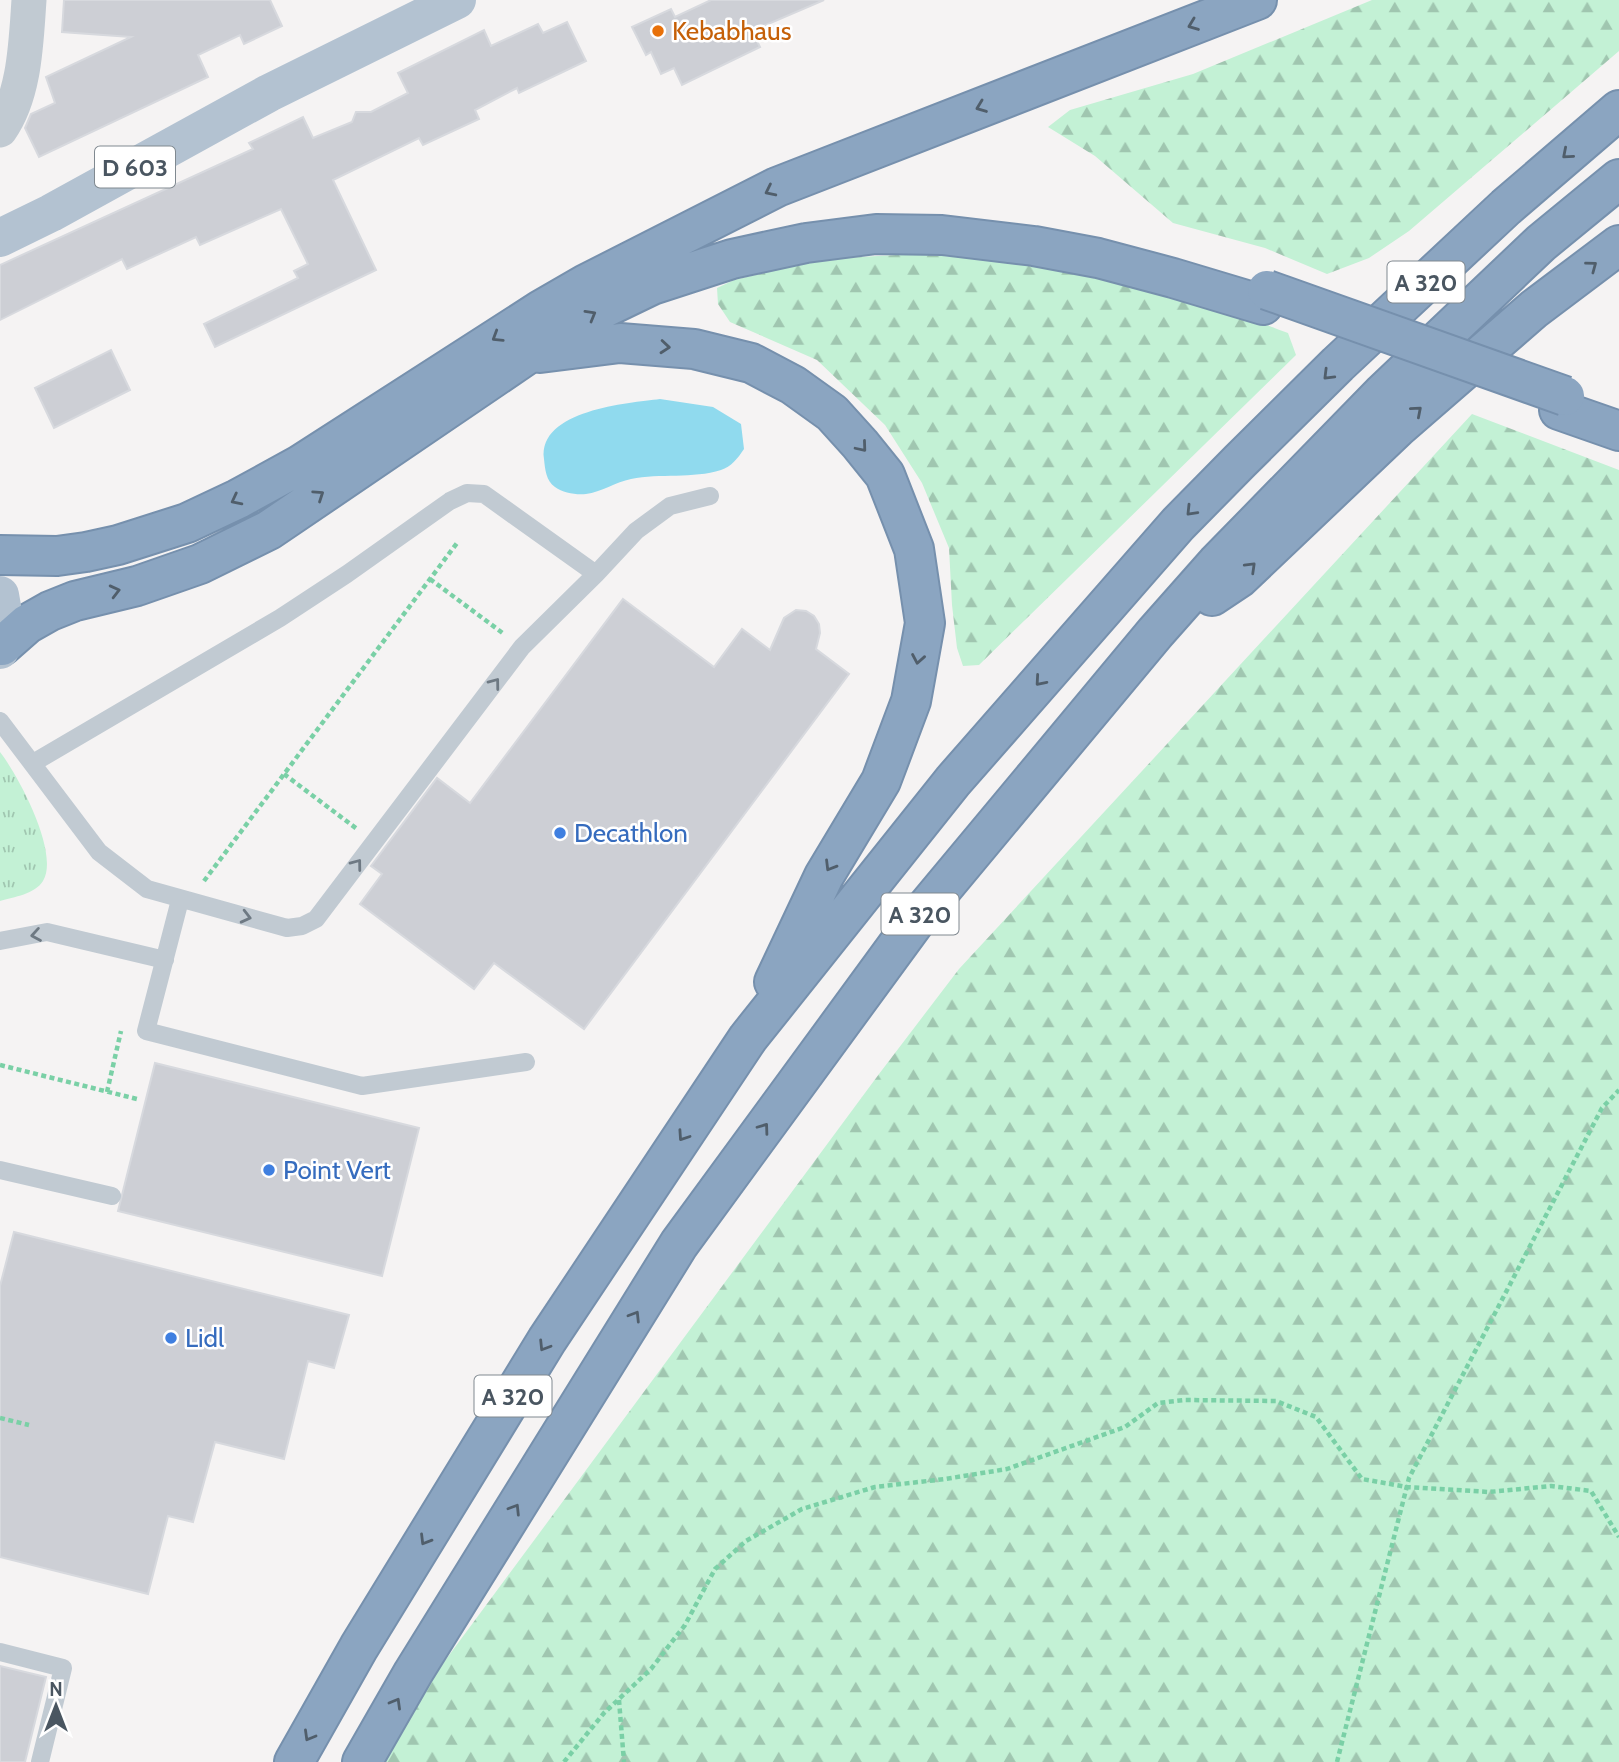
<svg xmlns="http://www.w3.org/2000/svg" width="1619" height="1762" viewBox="0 0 1619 1762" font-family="Cabin,sans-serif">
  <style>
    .grass { fill: url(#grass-tufts) }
    .forest { fill: url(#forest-firs) }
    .water { fill: #90daee }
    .building { fill: #cdcfd5; stroke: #d7d9de; stroke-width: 2 }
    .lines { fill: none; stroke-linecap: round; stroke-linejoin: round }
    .motorway-casing { stroke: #7690ad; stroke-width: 42 }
    .path { stroke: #7ad0a6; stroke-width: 4.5; stroke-dasharray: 5 3.5; stroke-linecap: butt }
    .service { stroke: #c1cad2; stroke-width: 18 }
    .minor { stroke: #c1cad2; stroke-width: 35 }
    .primary { stroke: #b3c2d1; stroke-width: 38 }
    .motorway { stroke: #8ba5c1; stroke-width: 38 }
    .motorway-bridge-casing { stroke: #7690ad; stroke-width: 42; stroke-linecap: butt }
    .motorway-bridge { stroke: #8ba5c1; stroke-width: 38 }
    .oneway { stroke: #505e6b }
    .oneway2 { stroke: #6e7983 }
    .food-dot { fill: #e8710a; stroke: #fff; stroke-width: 2.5 }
    .shop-dot { fill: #3f7fe0; stroke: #fff; stroke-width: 2.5 }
    .labels { text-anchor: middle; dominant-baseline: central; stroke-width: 5; stroke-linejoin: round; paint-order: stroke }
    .shield { fill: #fff; stroke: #808990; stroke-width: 2 }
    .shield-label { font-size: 24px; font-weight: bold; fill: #4a5661 }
    .food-label { font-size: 26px; fill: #c56008; stroke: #fff; text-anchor: start }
    .shop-label { font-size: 26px; fill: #366cbe; stroke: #fff; text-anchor: start }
  </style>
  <defs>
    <pattern id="grass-tufts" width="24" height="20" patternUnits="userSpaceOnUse" patternTransform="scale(1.75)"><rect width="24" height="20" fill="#c3f1d5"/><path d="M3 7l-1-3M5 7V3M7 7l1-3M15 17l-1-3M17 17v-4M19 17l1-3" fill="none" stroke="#a0c6b0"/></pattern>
    <pattern id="forest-firs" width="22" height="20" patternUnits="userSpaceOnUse" patternTransform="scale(1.75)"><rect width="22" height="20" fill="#c3f1d5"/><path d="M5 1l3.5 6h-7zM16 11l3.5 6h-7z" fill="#a0c6b0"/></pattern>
  </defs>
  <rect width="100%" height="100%" fill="#f5f3f3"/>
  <path class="grass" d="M 0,752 C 18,775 60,853 43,881 C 35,894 14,897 0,901 Z"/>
  <path class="forest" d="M 1372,0 L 1619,0 L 1619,51 L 1409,231 L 1369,258 L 1327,274 L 1265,248 L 1173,223 L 1095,156 L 1048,127 L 1070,110 L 1193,74 Z
    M 914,254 C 1012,260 1113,273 1208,303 C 1235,312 1261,323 1288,333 L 1296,355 L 979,665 L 963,666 L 957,648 L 952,605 L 949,548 L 922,483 L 885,425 L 817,360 L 730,322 L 718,304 L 717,288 L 734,280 L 824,259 Z
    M 1472,414 L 1619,470 L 1619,1762 L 383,1762 L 430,1681 L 879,1074 L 959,969 Z"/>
  <path class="water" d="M 660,399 L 713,407 L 741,424 L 744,449 C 738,458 731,467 721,470 C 693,479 660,473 631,479 C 616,482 601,492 586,494 C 576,495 563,493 555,487 C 546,481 545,469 544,459 C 538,410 628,403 660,399 Z"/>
  <path class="building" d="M 64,0 L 270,0 L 282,26 L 244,44 L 240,35 L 198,55 L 208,77 L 39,157 L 25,128 L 31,114 L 55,103 L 46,77 L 131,37 L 62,32 Z
    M 711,0 L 824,0 L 752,31 L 760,47 L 682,85 L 674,68 L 661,74 L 651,52 L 646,55 L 632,27 L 671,9 L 675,17 Z
    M 567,22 L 586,61 L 519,93 L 517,88 L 475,110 L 479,119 L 423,145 L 419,138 L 333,180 L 376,270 L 215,347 L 204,324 L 298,278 L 294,271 L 308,264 L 281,209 L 200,245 L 196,237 L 127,269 L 122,259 L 0,320 L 0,265 L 253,149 L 249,143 L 303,117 L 313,138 L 352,122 L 356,112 L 371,112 L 408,93 L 398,73 L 484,30 L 491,46 L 538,24 L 543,33 Z
    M 111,350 L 130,390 L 54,428 L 35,388 Z
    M 623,599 L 714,667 L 742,629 L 770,650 L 784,618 L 796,610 L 806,611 L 814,616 L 819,624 L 820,633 L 816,649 L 849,674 L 584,1029 L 494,963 L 474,989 L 360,904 L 382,874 L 371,866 L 437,778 L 470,803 Z
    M 155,1063 L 419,1128 L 382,1276 L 118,1211 Z
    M 14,1232 L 349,1315 L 334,1368 L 308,1361 L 284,1459 L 215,1442 L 193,1522 L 168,1516 L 148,1594 L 0,1557 L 0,1286 Z
    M 0,1666 L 46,1677 L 25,1762 L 0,1762 Z"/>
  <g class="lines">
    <defs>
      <path id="motorway" d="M 540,353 L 620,343 L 694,349 L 751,363 L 793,385 L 832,413 L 860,444 L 885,475 L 914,549 L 925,623 L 911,701 L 881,781 L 824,876 L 774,982
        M 1559,410 L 1619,431
        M 0,555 L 57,556 L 86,552 L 118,545 L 187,523 L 238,499 L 300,465 L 541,310 L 586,284 L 777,187 L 1257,0
        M 1212,596 L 1239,578 L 1397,428 L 1534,309 L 1619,245
        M 2,646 L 27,624 L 50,611 L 75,601 L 137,586 L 200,564 L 269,530 L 525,356 L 596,312 L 652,285 L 732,259 L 806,243 L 876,234 L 942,235 L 1034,246 L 1098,258 L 1173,278 L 1263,305
        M 294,1762 L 359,1647 L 547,1340 L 748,1038 L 953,781 L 1178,524 L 1239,462 L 1338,364 L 1506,207 L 1619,110
        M 362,1762 L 413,1673 L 679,1244 L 916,920 L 1155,633 L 1217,563 L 1383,393 L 1541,243 L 1619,179"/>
    </defs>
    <use href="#motorway" class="motorway-casing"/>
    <path class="path" d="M 430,579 L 504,634
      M 284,774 L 357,829
      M 204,881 L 457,543
      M 0,1065 L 137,1099
      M 107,1092 L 121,1031
      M 0,1418 L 29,1425
      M 619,1700 L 624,1762
      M 564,1762 L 604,1713 L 651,1669 L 685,1625 L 715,1569 L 746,1541 L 802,1509 L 875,1487 L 945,1479 L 1007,1469 L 1125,1427 L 1158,1403 L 1185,1400 L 1276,1401 L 1316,1417 L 1362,1479 L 1407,1487 L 1489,1492 L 1551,1486 L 1591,1491 L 1619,1537
      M 1337,1762 L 1409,1478 L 1602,1108 L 1619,1090"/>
    <path class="service" d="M 0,721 L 99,852 L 147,889 L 287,928 L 302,926 L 316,919 L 522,647 L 596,574
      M 33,763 L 280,618 L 347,574 L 450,501 L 467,493 L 484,494 L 596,574 L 636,531 L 670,506 L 710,496
      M 180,900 L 146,1031 L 362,1086 L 526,1062
      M 0,941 L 47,932 L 165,960
      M 0,1170 L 112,1196
      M 0,1652 L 63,1668 L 40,1762"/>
    <path class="minor" d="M 0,130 C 25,95 26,42 29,0"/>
    <path class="primary" d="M 0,238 L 51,213 L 269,93 L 457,0
      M 0,595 L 5,624 L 0,650"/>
    <use href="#motorway" class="motorway"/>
    <defs>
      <path id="motorway-bridge" d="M 1267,290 L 1565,396"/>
    </defs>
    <use href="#motorway-bridge" class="motorway-bridge-casing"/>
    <use href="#motorway-bridge" class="motorway-bridge"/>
  </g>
  <defs><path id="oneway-chevron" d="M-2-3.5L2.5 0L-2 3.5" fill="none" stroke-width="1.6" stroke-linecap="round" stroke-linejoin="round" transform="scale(1.75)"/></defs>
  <g class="oneway">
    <use href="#oneway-chevron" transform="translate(1193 25) rotate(159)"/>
    <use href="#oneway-chevron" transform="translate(981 107) rotate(159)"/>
    <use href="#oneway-chevron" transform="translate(1567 154) rotate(139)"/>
    <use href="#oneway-chevron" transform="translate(770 191) rotate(154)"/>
    <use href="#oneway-chevron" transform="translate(1592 266) rotate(-37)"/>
    <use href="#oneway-chevron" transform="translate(591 315) rotate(-30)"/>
    <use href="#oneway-chevron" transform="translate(497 337) rotate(148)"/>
    <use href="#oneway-chevron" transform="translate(665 347) rotate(5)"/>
    <use href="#oneway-chevron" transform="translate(1328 375) rotate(135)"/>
    <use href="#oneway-chevron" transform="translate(1417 411) rotate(-41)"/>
    <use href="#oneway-chevron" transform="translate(862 447) rotate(50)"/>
    <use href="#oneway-chevron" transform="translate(319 495) rotate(-34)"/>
    <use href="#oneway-chevron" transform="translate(236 500) rotate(153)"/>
    <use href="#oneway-chevron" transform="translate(1191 511) rotate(134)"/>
    <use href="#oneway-chevron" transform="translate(1251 567) rotate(-44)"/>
    <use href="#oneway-chevron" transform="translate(115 591) rotate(-14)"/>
    <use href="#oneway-chevron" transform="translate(918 659) rotate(100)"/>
    <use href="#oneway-chevron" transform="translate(1040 681) rotate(131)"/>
    <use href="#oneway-chevron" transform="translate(830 866) rotate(121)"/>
    <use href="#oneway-chevron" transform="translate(764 1128) rotate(-54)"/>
    <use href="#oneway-chevron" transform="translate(683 1136) rotate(124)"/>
    <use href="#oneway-chevron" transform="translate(635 1316) rotate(-58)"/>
    <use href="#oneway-chevron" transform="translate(544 1346) rotate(122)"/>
    <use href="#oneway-chevron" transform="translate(515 1509) rotate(-58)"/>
    <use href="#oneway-chevron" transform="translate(425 1540) rotate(121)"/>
    <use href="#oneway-chevron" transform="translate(396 1703) rotate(-60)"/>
    <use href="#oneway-chevron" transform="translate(309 1736) rotate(120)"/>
  </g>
  <g class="oneway2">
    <use href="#oneway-chevron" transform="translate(495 683) rotate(-53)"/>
    <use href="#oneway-chevron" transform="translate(357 864) rotate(-53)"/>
    <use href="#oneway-chevron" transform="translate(246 917) rotate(14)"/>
    <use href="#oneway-chevron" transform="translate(36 935) rotate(170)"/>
  </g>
  <circle class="food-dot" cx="658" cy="31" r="7"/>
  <g class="shop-dot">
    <circle cx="560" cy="833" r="7"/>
    <circle cx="269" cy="1170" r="7"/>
    <circle cx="171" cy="1338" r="7"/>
  </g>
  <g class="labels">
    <g class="shield">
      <rect x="95" y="146.5" width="80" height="41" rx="5"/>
      <rect x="1387.5" y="261.5" width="77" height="41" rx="5"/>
      <rect x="881.5" y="893.5" width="77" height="41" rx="5"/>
      <rect x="474.5" y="1375.5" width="77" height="41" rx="5"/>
    </g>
    <g class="shield-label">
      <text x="135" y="167">D 603</text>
      <text x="1426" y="282">A 320</text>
      <text x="920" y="914">A 320</text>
      <text x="513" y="1396">A 320</text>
    </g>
    <g class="food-label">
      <text x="672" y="31">Kebabhaus</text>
    </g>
    <g class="shop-label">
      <text x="574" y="833">Decathlon</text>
      <text x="283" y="1170">Point Vert</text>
      <text x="185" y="1338">Lidl</text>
    </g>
  </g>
  <g transform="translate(56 1706)" stroke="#ffffff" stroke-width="5" paint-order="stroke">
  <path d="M0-5L12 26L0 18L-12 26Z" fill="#4a5661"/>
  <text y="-10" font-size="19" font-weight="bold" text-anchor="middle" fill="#4a5661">N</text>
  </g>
</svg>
